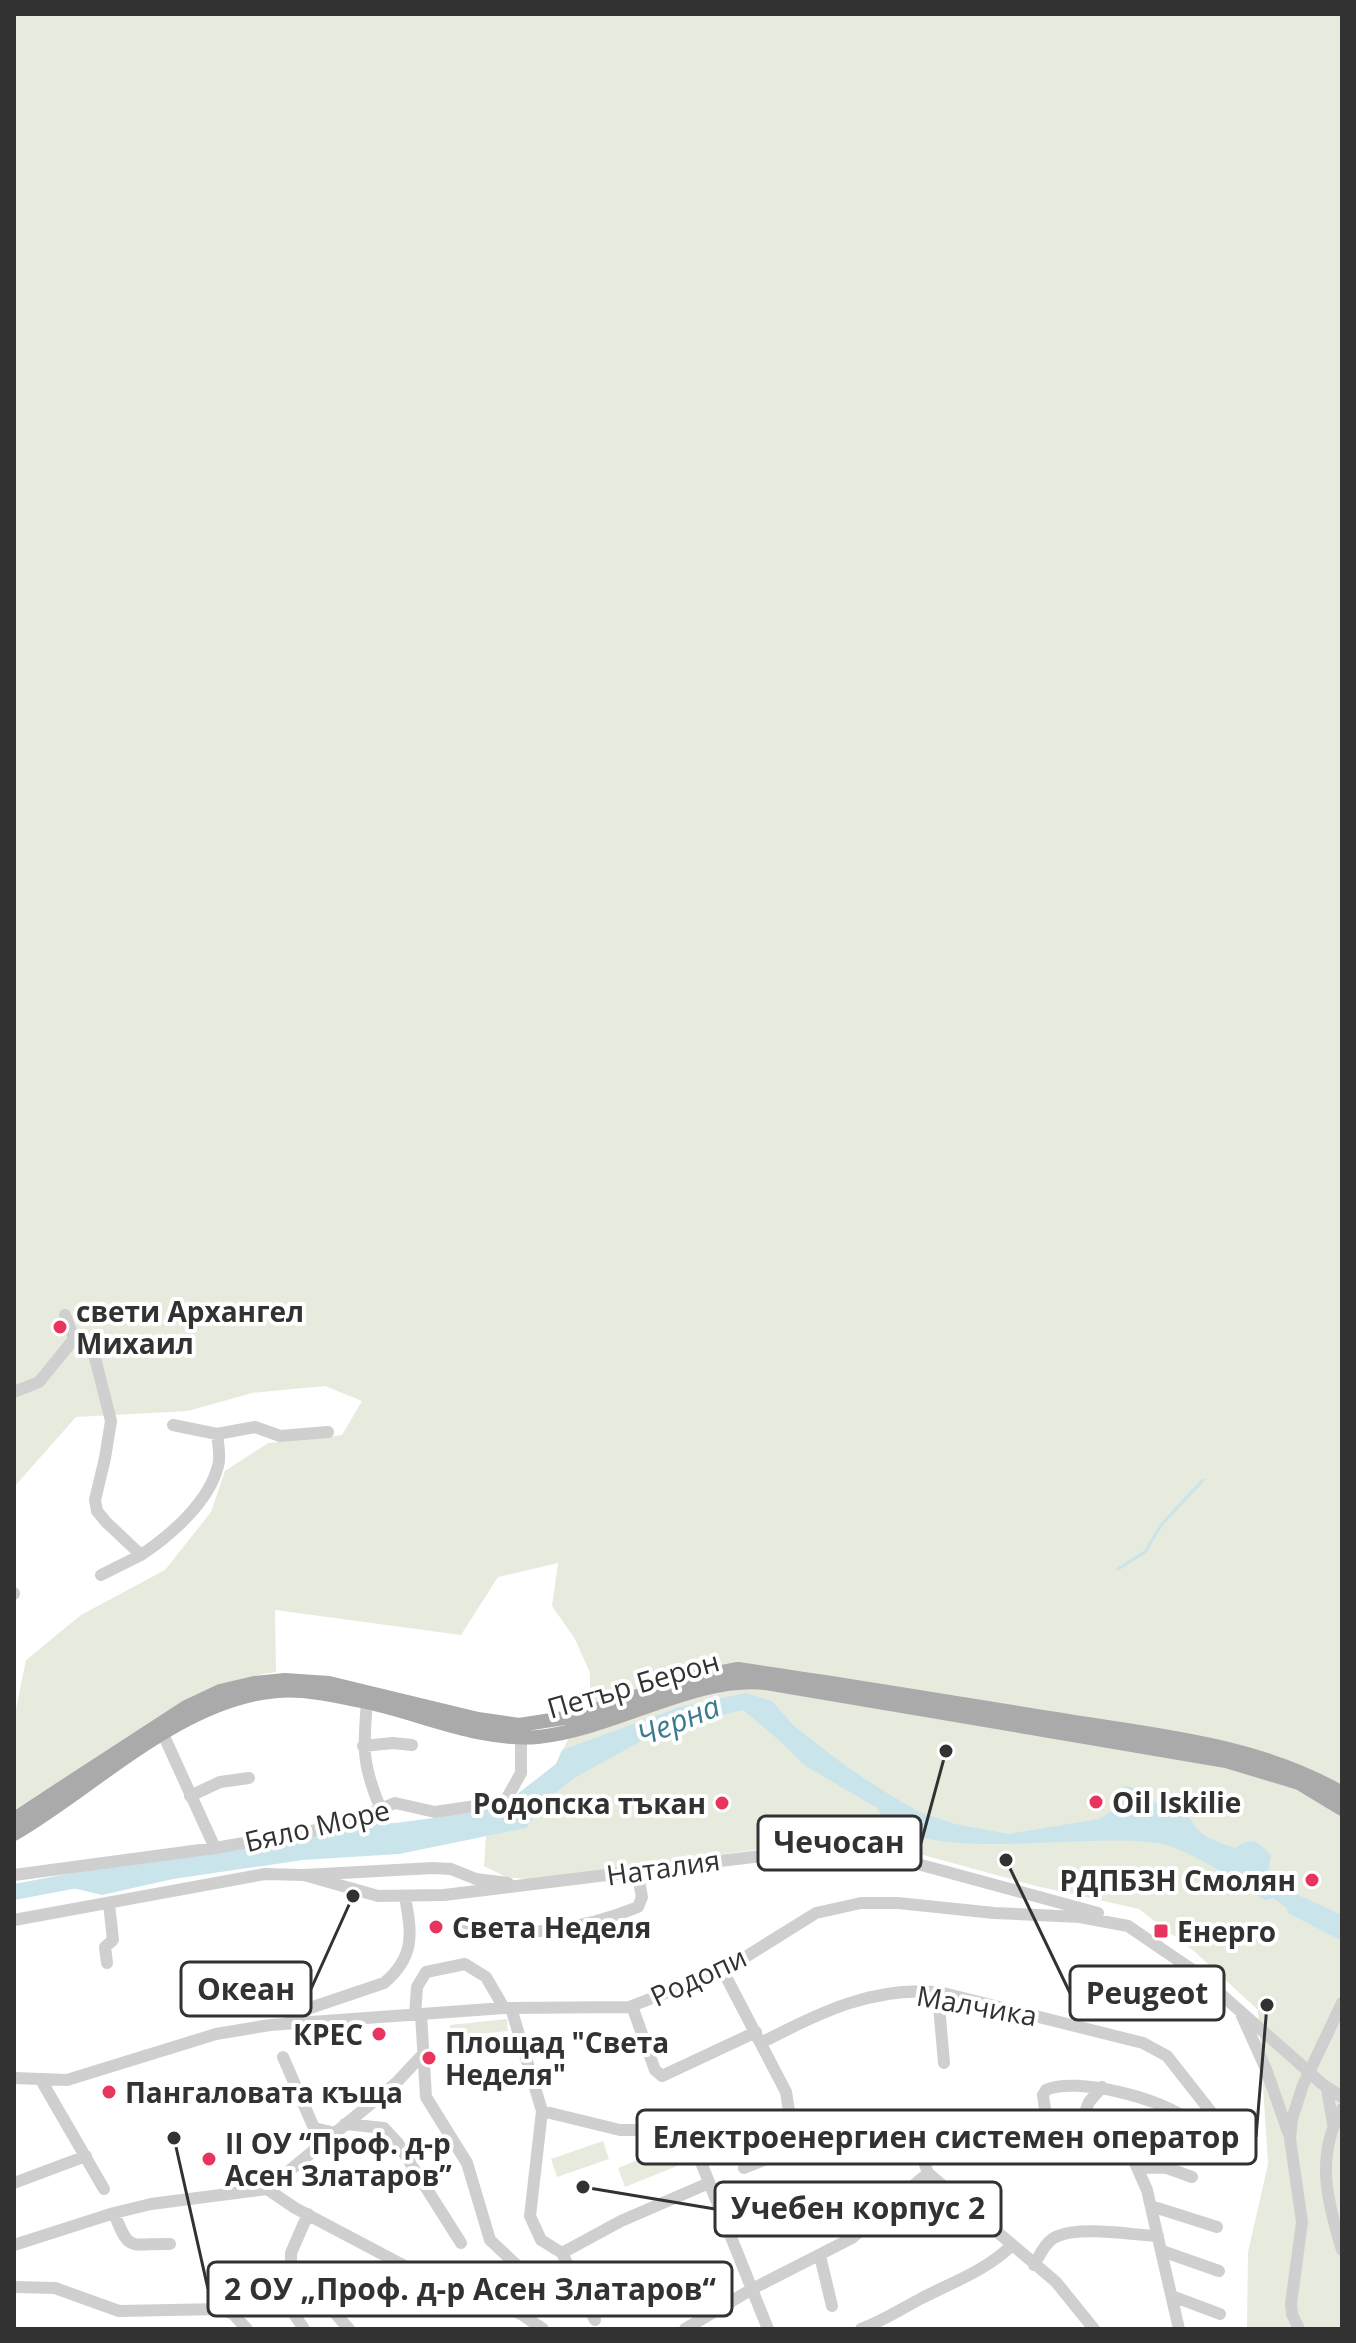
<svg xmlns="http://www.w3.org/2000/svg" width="1356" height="2343" viewBox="0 0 1356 2343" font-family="'Open Sans',sans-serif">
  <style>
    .green { fill: #e7ebdd }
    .water { fill: #cae4ec }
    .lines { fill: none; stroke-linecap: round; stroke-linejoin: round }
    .stream { stroke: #cae4ec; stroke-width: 3 }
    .river { stroke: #cae4ec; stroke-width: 16 }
    .minor { stroke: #cfcfcf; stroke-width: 12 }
    .major { stroke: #aaa; stroke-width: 14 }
    .minor-bridge { stroke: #cfcfcf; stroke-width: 12 }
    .poi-dot { fill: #e8355d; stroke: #fff; stroke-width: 3 }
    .labels { text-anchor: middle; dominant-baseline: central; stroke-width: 8; stroke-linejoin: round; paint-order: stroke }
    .poi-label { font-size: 28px; font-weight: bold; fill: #323232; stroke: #fff; text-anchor: start }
    .street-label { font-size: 28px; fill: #323232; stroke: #fff }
    .water-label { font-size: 30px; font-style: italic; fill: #3b7b8f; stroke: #fff }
    .leader { fill: none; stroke: #323232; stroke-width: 3 }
    .callout-dot { fill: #323232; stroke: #fff; stroke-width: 3 }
    .callout { fill: #fff; stroke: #323232; stroke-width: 3 }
    .callout-label { font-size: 30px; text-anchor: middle; font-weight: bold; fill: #323232 }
  </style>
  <rect width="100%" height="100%" fill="#fff"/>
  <path class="green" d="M 14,14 L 1342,14 L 1342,2329 L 1247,2329 L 1248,2252 L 1268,2164 L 1258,2010 L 1195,1952 L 1139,1909 L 1036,1886 L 854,1836 L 537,1880 L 506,1877 L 484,1866 L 486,1837 L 528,1787 L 556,1764 L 590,1694 L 590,1673 L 575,1639 L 552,1606 L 558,1563 L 498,1577 L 461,1635 L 275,1610 L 276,1672 C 218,1679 173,1710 125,1741 C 88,1764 51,1787 14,1810 L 14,1719 L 26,1660 L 81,1615 L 165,1570 L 211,1512 L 225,1471 L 268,1443 L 342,1435 L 362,1401 L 325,1386 L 252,1393 L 188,1411 L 76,1417 L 14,1487 Z
    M 507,2019 L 508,2031 L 451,2037 L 450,2025 Z
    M 603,2141 L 609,2159 L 557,2177 L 551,2159 Z
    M 669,2147 L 677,2166 L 625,2187 L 618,2168 Z"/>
  <path class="water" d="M 746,1693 L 772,1701 L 794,1726 L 847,1767 L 887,1793 L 919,1812 L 955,1824 L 1009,1834 L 1099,1819 L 1114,1810 L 1124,1786 C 1147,1788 1142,1798 1158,1804 C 1169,1808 1179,1810 1189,1815 C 1196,1836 1215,1841 1235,1848 C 1253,1836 1257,1841 1271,1855 L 1268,1874 L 1283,1888 L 1342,1915 L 1342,1941 L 1288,1913 L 1287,1908 L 1273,1898 L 1264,1900 C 1238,1882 1200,1856 1169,1846 C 1106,1826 907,1873 877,1808 L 804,1765 L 781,1742 L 743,1710 L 698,1721 L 643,1740 L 576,1777 L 547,1799 L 526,1828 L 399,1854 L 303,1860 L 173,1879 L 102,1895 L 73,1888 L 117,1875 L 286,1850 L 306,1836 L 346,1824 L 395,1823 L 471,1813 L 503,1805 L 556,1764 L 562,1750 L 680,1707 Z"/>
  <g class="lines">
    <path class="stream" d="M 1118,1569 L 1145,1552 L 1161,1525 L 1203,1480"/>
    <path class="river" d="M 14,1892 L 205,1856 L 316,1839"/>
    <path class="minor" d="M 65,1315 L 74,1339 L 85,1340 L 92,1346 L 111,1421 L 105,1458 L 95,1500 L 97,1511 L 106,1522 L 141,1555 C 171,1535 209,1502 218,1466 C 221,1456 218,1444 217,1434
      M 14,1392 L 39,1382 L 74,1339
      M 173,1425 L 217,1434 L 255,1427 L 280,1436 L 328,1432
      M 101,1575 L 141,1555
      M 14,1593 L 14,1594
      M 367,1702 C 363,1748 362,1764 380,1807
      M 163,1734 L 215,1848
      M 363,1746 L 393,1743 L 412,1745
      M 190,1796 L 220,1782 L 249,1778
      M 14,1875 L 215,1848 L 311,1831 L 345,1823 L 395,1803 L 435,1812 L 496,1803 L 507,1798 L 521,1773 L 521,1737
      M 304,1875 L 378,1896 L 444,1895 L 834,1847 L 877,1853 L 1098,1913
      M 14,1920 L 265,1874 L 304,1875 L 433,1868 L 451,1869 L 476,1879 L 508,1883
      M 460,1920 C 505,1946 592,1926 638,1907 L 642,1897 L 637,1871
      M 107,1963 L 105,1947 L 113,1940 L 109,1904
      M 723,1971 L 786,2092 L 792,2130
      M 943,1993 L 939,2006 L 944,2063
      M 632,2006 L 655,2070 L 662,2076 L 756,2032
      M 511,2008 L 542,2111 L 530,2216 L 541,2240 L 562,2253 L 595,2320
      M 421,2014 L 426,2097 L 467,2163 L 490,2240 L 524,2272 L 563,2301
      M 415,2015 L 417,1987 L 426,1972 L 465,1964 L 486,1977 L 504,2008
      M 1242,2016 L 1266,2069 L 1288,2132
      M 287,2023 L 310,2008 L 384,1983 C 415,1957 412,1934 405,1897
      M 761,2043 C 818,2013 877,1984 943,1993 L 1143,2043 L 1167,2056 L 1215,2117
      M 283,2057 L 314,2128 L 335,2133
      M 14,2078 L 67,2080 L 216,2034 L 270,2025 L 504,2008 L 629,2007 L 723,1971 L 816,1913 L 861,1903 L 898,1903 L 994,1913 L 1080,1917 L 1128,1926 L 1197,1973 L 1299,2063
      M 41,2080 L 104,2189
      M 1324,2085 L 1342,2097
      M 1327,2089 L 1333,2124
      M 1342,2109 C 1315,2156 1327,2201 1342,2250
      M 542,2111 L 620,2130 L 844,2130 L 911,2125 L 980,2128 L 1047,2124 L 1079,2128 L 1110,2136 L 1132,2156 L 1147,2190 L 1179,2329
      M 345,2124 L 384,2128 L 397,2142 L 461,2243
      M 1047,2124 L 1043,2095 L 1046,2090 C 1075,2076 1164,2099 1188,2120 C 1199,2130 1205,2142 1212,2155
      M 911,2125 L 928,2173 L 1056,2282 L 1094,2329
      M 1079,2128 L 1089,2102 L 1102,2087
      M 688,2130 L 768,2329
      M 1138,2167 L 1167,2168 L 1192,2177
      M 744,2168 L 786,2151 L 783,2130
      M 14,2183 L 86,2156
      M 267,2189 L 295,2208 L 435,2282 L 492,2301 L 521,2314 L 543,2329
      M 1151,2206 L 1217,2227
      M 114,2213 C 130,2254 129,2243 170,2244
      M 14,2245 L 114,2213 L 151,2204 L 267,2189 L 396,2083 L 424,2053
      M 1162,2251 L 1219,2271
      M 562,2253 L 621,2221 L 709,2183
      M 820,2256 L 832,2306
      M 291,2262 L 291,2253 L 308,2214
      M 1034,2265 C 1040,2255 1046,2240 1058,2236 C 1082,2226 1132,2235 1158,2236
      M 14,2287 L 55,2288 L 119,2311 L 221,2309 L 233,2314 L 247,2329
      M 320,2296 L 349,2329
      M 1172,2296 L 1220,2314
      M 294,2314 L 304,2329
      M 685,2329 L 752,2289 L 852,2238 L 928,2173
      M 861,2329 C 883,2321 901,2309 922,2298 C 953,2282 987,2270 1012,2245
      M 1299,2329 L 1292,2314 L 1291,2304 L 1302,2222 L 1290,2139 L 1292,2119 L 1303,2085 L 1342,2003"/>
    <path class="major" d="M 14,1819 L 186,1707 L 220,1691 L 254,1683 L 285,1680 L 329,1683 L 478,1719 L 519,1725 L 577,1716 L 696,1677 L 738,1669 C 844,1684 950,1702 1056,1719 C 1151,1735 1257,1743 1342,1793
      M 14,1834 C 95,1787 180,1699 277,1691 C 305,1689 333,1695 361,1701 C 418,1712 478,1742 538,1737 C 612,1730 695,1675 766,1683 L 1226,1761 L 1299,1783 L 1342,1809"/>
    <path class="minor-bridge" d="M 1299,2063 L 1321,2083"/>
  </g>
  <g class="poi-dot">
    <circle cx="60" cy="1327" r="8"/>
    <circle cx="1096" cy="1802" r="8"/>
    <circle cx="722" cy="1803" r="8"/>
    <circle cx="1312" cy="1880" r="8"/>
    <circle cx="436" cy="1927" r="8"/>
    <rect x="1153" y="1923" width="16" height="16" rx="4"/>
    <circle cx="379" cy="2034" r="8"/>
    <circle cx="429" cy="2058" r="8"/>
    <circle cx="109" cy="2092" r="8"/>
    <circle cx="209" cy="2159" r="8"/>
  </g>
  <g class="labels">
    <g class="poi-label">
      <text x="76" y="1311">свети Архангел<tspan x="76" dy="32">Михаил</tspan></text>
      <text x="1112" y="1802">Oil Iskilie</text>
      <text x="706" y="1803" text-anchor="end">Родопска тъкан</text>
      <text x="1296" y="1880" text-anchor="end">РДПБЗН Смолян</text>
      <text x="452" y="1927">Света Неделя</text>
      <text x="1177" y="1931">Енерго</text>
      <text x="363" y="2034" text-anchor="end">КРЕС</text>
      <text x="445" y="2042">Площад "Света<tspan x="445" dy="32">Неделя"</tspan></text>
      <text x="125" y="2092">Пангаловата къща</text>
      <text x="225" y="2143">II ОУ “Проф. д-р<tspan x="225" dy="32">Асен Златаров”</tspan></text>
    </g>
    <g class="street-label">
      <text transform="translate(633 1684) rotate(-16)">Петър Берон</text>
      <text transform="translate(317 1825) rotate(-13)">Бяло Море</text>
      <text transform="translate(663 1867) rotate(-8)">Наталия</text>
      <text transform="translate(698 1976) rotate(-25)">Родопи</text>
      <text transform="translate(977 2005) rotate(10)">Малчика</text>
    </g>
    <g class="water-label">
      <text transform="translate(678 1720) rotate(-22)">Черна</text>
    </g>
  </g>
  <path class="leader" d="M946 1751L921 1843M353 1896L311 1989M1006 1860L1070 1993M1267 2005L1256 2137M583 2187L715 2209M174 2138L208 2289"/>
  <g class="callout-dot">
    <circle cx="946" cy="1751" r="8"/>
    <circle cx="353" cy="1896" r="8"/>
    <circle cx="1006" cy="1860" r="8"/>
    <circle cx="1267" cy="2005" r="8"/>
    <circle cx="583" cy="2187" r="8"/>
    <circle cx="174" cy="2138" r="8"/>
  </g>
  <g class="callout">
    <rect x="758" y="1816" width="163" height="54" rx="8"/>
    <rect x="181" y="1962" width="130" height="54" rx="8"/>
    <rect x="1070" y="1966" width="154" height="54" rx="8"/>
    <rect x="637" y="2110" width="619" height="54" rx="8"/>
    <rect x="715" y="2182" width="286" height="54" rx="8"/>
    <rect x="208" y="2262" width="524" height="54" rx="8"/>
  </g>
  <g class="callout-label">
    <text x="839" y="1853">Чечосан</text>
    <text x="246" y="2000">Океан</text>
    <text x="1147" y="2004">Peugeot</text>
    <text x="946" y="2148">Електроенергиен системен оператор</text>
    <text x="858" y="2219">Учебен корпус 2</text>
    <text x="470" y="2300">2 ОУ „Проф. д-р Асен Златаров“</text>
  </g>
  <rect width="1356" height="2343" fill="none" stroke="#323232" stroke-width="32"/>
</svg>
